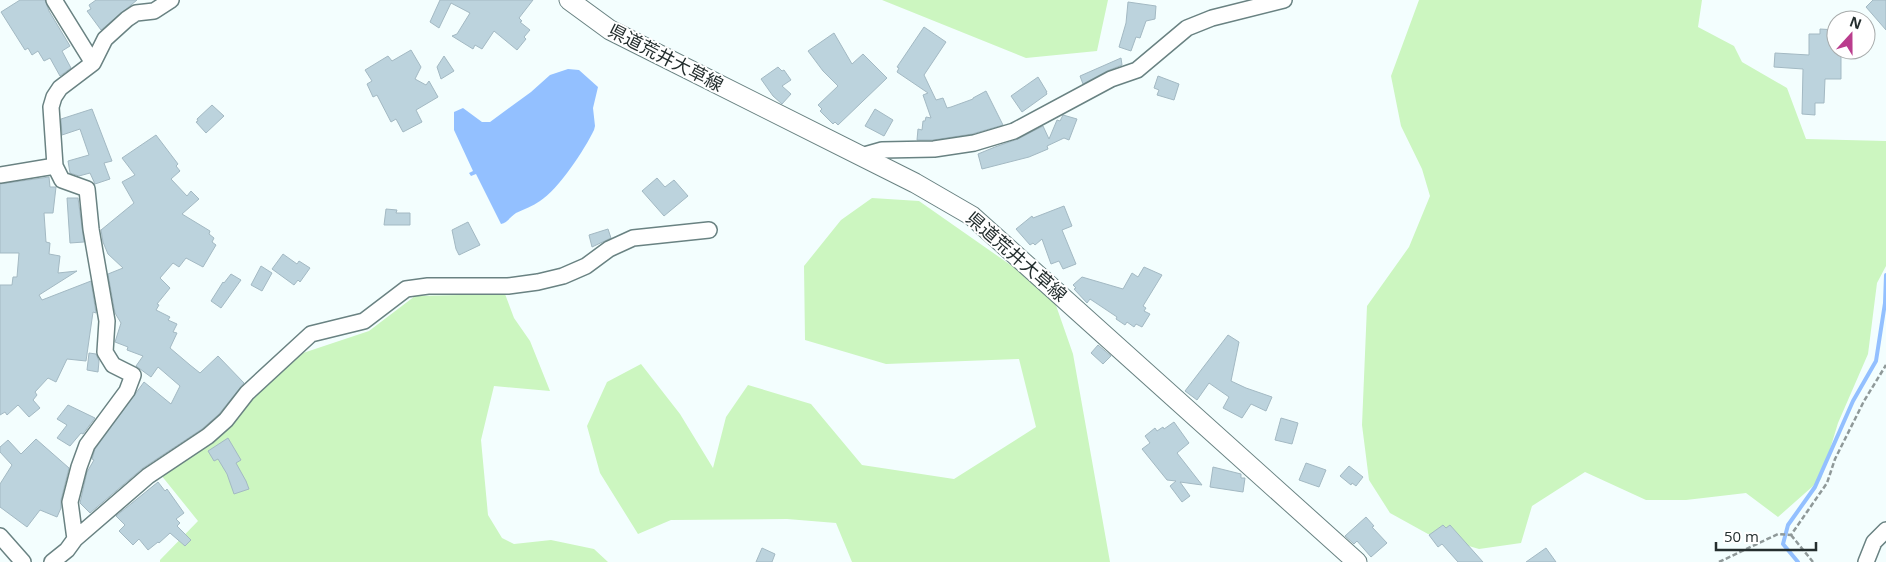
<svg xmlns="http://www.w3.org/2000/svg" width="1886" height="562" viewBox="0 0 1886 562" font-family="'Open Sans','Noto Sans JP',sans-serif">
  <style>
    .green { fill: #ccf6c0 }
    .water { fill: #93c0ff }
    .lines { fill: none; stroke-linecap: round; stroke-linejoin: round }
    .stream { stroke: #93c0ff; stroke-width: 4 }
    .building { fill: #bcd3dd; stroke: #a3b9c3 }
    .minor-casing { stroke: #698282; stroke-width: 18 }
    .major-casing { stroke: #698282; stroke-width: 21 }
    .path { stroke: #8f9999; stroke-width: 2.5; stroke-dasharray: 5 2.5; stroke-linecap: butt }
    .minor { stroke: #fff; stroke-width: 15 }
    .major { stroke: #fff; stroke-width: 19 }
    .labels { text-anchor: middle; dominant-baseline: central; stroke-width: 4; stroke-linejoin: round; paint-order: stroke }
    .street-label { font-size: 18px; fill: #242e2e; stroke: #fff }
  </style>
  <rect width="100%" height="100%" fill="#f3fefe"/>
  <path class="green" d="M 882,0 L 1108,0 L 1097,51 L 1026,58 Z
    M 1419,0 L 1702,0 L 1698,27 L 1734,46 L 1742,62 L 1787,88 L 1806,139 L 1886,141 L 1886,266 L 1877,283 L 1868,354 L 1838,423 L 1821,479 L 1778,517 L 1746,493 L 1686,500 L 1646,500 L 1585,472 L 1532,506 L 1521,543 L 1479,549 L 1428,534 L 1390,513 L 1369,480 L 1362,425 L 1367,306 L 1409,247 L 1430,196 L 1422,169 L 1401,126 L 1391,76 Z
    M 872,198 L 919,201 L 1052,294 L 1073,354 L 1110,562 L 852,562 L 836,523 L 787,519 L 671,520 L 638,534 L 600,473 L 587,426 L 607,382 L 641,364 L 680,414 L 713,468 L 726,417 L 748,385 L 811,404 L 862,465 L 954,479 L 1036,427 L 1019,359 L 886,364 L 805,340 L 804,266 L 841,220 Z
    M 505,294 L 514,318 L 530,341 L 550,391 L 494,386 L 481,440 L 488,515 L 502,538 L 514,544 L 551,540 L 594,549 L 608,562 L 160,562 L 160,560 L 198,521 L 161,475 L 188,459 L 232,422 L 257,392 L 303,353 L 369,331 L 415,296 Z"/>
  <path class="water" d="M 568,69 L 579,70 L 598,87 L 593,108 L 595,126 L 594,130 C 585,149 558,190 540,201 C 533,206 524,209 516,213 C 510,217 507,223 501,224 L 476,174 L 471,176 L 469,173 L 473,171 L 454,130 L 454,112 L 463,108 L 482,122 L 490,122 L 531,92 L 550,75 Z"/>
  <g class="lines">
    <path class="stream" d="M 1798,562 L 1783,544 L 1788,525 L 1815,487 L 1853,401 L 1876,361 L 1885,303 L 1886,275"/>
  </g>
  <path class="building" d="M 20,0 L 45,0 L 49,11 L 70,46 L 62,51 L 71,68 L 60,76 L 50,58 L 44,61 L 38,51 L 32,55 L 28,48 L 25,50 L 1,12 Z
    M 96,0 L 137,0 L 101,30 L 87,11 L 91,9 L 89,5 Z
    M 440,0 L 533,0 L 519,18 L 522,21 L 520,22 L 530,30 L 524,37 L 526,39 L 517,50 L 494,31 L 482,49 L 475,45 L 473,49 L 452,36 L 457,34 L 470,13 L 451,3 L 439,28 L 430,22 Z
    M 1873,0 L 1886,0 L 1886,30 L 1866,7 Z
    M 1128,2 L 1156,6 L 1155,19 L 1146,21 L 1140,38 L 1136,37 L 1131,51 L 1119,47 L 1126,23 Z
    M 924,27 L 946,42 L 924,75 L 936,100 L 943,98 L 947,108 L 951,107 L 973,99 L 973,98 L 986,91 L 1003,125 L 972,134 L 933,140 L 917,140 L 918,129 L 922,130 L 923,121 L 925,121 L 926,117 L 931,118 L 923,95 L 928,93 L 897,72 L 899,68 L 897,67 Z
    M 1820,29 L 1836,30 L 1836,50 L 1841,52 L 1841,79 L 1825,79 L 1824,103 L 1815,103 L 1815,115 L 1802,114 L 1803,69 L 1774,67 L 1775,53 L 1809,55 L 1809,34 L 1820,34 Z
    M 834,33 L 852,64 L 863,54 L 887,78 L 838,125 L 835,122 L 833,124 L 820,111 L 822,109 L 818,105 L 838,86 L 823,71 L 808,51 Z
    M 411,50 L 421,67 L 415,79 L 426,85 L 429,81 L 438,97 L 416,110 L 422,122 L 403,132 L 396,119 L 391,122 L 377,95 L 373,97 L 367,84 L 372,81 L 365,70 L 388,56 L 392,61 Z
    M 444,56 L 454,71 L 441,79 L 437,67 Z
    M 1121,58 L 1122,65 L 1107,71 L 1083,84 L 1080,76 Z
    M 778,67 L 782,71 L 784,70 L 791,80 L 782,86 L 791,94 L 782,104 L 773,96 L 761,79 Z
    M 1158,76 L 1179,84 L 1174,100 L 1157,95 L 1159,90 L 1154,88 Z
    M 1038,77 L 1047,92 L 1046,92 L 1047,94 L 1022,112 L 1011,96 Z
    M 212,105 L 224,116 L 206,133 L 196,122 L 198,121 L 197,119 Z
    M 92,109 L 112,161 L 104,163 L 110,179 L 95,184 L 90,173 L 79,176 L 70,173 L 68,161 L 89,155 L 80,129 L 62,135 L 61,119 Z
    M 875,109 L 893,120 L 884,136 L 865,126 Z
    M 1063,115 L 1077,119 L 1069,140 L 1064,138 L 1047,146 L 1048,149 L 1029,157 L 982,169 L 978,154 L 995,147 L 1018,139 L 1043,126 L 1049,139 L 1057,120 L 1060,121 Z
    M 156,135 L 178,164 L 176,166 L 180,171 L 171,179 L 187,196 L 191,191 L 199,199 L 182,214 L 210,231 L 209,234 L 214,238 L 212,242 L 216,245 L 203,267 L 186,258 L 179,267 L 173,263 L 160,278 L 170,288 L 157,304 L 159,305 L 156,310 L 170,317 L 168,320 L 177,324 L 173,332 L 177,333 L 170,348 L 190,365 L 200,373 L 218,356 L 244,383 L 219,414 L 202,429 L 143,468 L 90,513 L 80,503 L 87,472 L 94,460 L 92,459 L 95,449 L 144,382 L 171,404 L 180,386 L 158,367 L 151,377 L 136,366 L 143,356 L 127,350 L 128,347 L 115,342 L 121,323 L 115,313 L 108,274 L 123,268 L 108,254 L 103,242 L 101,230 L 134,203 L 122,182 L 135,175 L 122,158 Z
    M 49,177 L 50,187 L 56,187 L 53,213 L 44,213 L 46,242 L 50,243 L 49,254 L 60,256 L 58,273 L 77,271 L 39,295 L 42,300 L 91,281 L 96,313 L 93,312 L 86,361 L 67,359 L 56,382 L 48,378 L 35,392 L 37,395 L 33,400 L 40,408 L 29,417 L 18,405 L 7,415 L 5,412 L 0,415 L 0,285 L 12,285 L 13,277 L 17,277 L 19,253 L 0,253 L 0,184 Z
    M 657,178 L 665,187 L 674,180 L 688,196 L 664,216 L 642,191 Z
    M 67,198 L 78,198 L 84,242 L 70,243 Z
    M 1064,206 L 1072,226 L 1062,230 L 1076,264 L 1063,269 L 1059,261 L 1051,264 L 1042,239 L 1035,245 L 1033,243 L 1030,245 L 1016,229 L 1032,216 L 1033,218 Z
    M 386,209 L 397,210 L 396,213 L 410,213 L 410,225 L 384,225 Z
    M 468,222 L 480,245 L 459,255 L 456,249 L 452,230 Z
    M 608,229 L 611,238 L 592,247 L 589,235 Z
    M 283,254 L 297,264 L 299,261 L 310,268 L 300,282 L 298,280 L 294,285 L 272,269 Z
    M 261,266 L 272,273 L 262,291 L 251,285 Z
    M 1144,267 L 1162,275 L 1143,306 L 1146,308 L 1144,311 L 1150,314 L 1142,327 L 1136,324 L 1134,327 L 1127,322 L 1125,325 L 1116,319 L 1117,317 L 1090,299 L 1087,303 L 1074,289 L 1076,288 L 1073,285 L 1082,277 L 1123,289 L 1132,273 L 1138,277 Z
    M 231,274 L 241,280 L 221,308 L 211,301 L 223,282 L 224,283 Z
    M 1228,335 L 1239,342 L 1231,381 L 1246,388 L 1272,397 L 1266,411 L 1251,404 L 1242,418 L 1223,408 L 1229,397 L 1209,383 L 1197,400 L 1185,391 Z
    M 1098,345 L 1111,356 L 1103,364 L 1091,353 Z
    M 89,353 L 96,354 L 99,361 L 98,372 L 87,370 Z
    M 68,405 L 95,418 L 83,434 L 81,433 L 70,446 L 57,438 L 67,425 L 57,419 Z
    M 1281,418 L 1298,423 L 1292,444 L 1275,440 Z
    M 1174,422 L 1189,443 L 1177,453 L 1202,485 L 1180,482 L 1190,496 L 1182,502 L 1170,486 L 1176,481 L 1167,480 L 1142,449 L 1150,443 L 1145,436 L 1155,428 L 1157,431 L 1163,427 L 1164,429 Z
    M 228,438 L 241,460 L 236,463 L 246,481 L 249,489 L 234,494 L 227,474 L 218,459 L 214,461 L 208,451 Z
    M 36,439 L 69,468 L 61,500 L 61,508 L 57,517 L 40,510 L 27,527 L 0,507 L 0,484 L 12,465 L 0,452 L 0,447 L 8,440 L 21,454 Z
    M 1306,463 L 1326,470 L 1319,487 L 1299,480 Z
    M 1349,466 L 1363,477 L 1356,486 L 1352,483 L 1351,485 L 1340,476 Z
    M 1213,467 L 1241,474 L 1241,478 L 1245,478 L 1243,492 L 1210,487 Z
    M 158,482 L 165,491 L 167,489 L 184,513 L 176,519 L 180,523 L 177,526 L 191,540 L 185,546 L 170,533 L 159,543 L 158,542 L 148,550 L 139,539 L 133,545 L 119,531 L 125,525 L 116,516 Z
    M 1366,517 L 1374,526 L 1372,527 L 1387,543 L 1371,557 L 1357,541 L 1354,544 L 1345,536 Z
    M 1443,525 L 1446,528 L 1450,525 L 1483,562 L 1458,562 L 1442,544 L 1438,547 L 1429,535 Z
    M 762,548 L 775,554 L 772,562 L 756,562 Z
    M 1546,548 L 1556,562 L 1526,562 Z"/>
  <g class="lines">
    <defs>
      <path id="minor" d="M 54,0 L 93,63
        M 861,156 L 882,150 L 934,149 L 974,143 L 1014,131 L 1111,79 L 1137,70 L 1187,28 L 1212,18 L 1284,0
        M 0,175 L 55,166
        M 0,536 L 23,562
        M 75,539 L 70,502 L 79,467 L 87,445 L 127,391 L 133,375 L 113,365 L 105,352 L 107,321 L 91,229 L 87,189 L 62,180 L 55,166 L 51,107 L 54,97 L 60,88 L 93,63 L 105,39 L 127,19 L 136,13 L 154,11 L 171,0
        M 52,562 L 67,550 L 75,539 L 148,476 L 208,436 L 226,420 L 247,393 L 311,334 L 364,321 L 406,289 L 428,286 L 508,286 L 538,282 L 563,276 L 586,266 L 609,249 L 633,238 L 709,230
        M 1866,562 L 1874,542 L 1886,530"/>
      <path id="major" d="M 569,0 L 610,30 L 915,183 L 972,216 L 1357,562"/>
    </defs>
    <use href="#minor" class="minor-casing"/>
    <use href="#major" class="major-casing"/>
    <path class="path" d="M 1791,535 L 1813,562
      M 1719,562 L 1778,534 L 1791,535 L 1827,483 L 1835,459 L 1864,401 L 1886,365"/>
    <use href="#minor" class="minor"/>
    <use href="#major" class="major"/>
  </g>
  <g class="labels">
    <g class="street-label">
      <text transform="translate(666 57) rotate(27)">県道荒井大草線</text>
      <text transform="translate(1017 256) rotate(41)">県道荒井大草線</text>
    </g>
  </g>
  <g transform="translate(1851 35) rotate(21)"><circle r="24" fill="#ffffff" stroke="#a7abab"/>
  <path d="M0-4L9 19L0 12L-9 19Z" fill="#ba3d8d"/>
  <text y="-8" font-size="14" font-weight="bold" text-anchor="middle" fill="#242e2e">N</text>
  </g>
  <path d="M1716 542v8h100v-8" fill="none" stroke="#242e2e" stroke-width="2.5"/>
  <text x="1724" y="542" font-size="15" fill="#242e2e" stroke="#ffffff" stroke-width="4" paint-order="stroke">50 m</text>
</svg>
